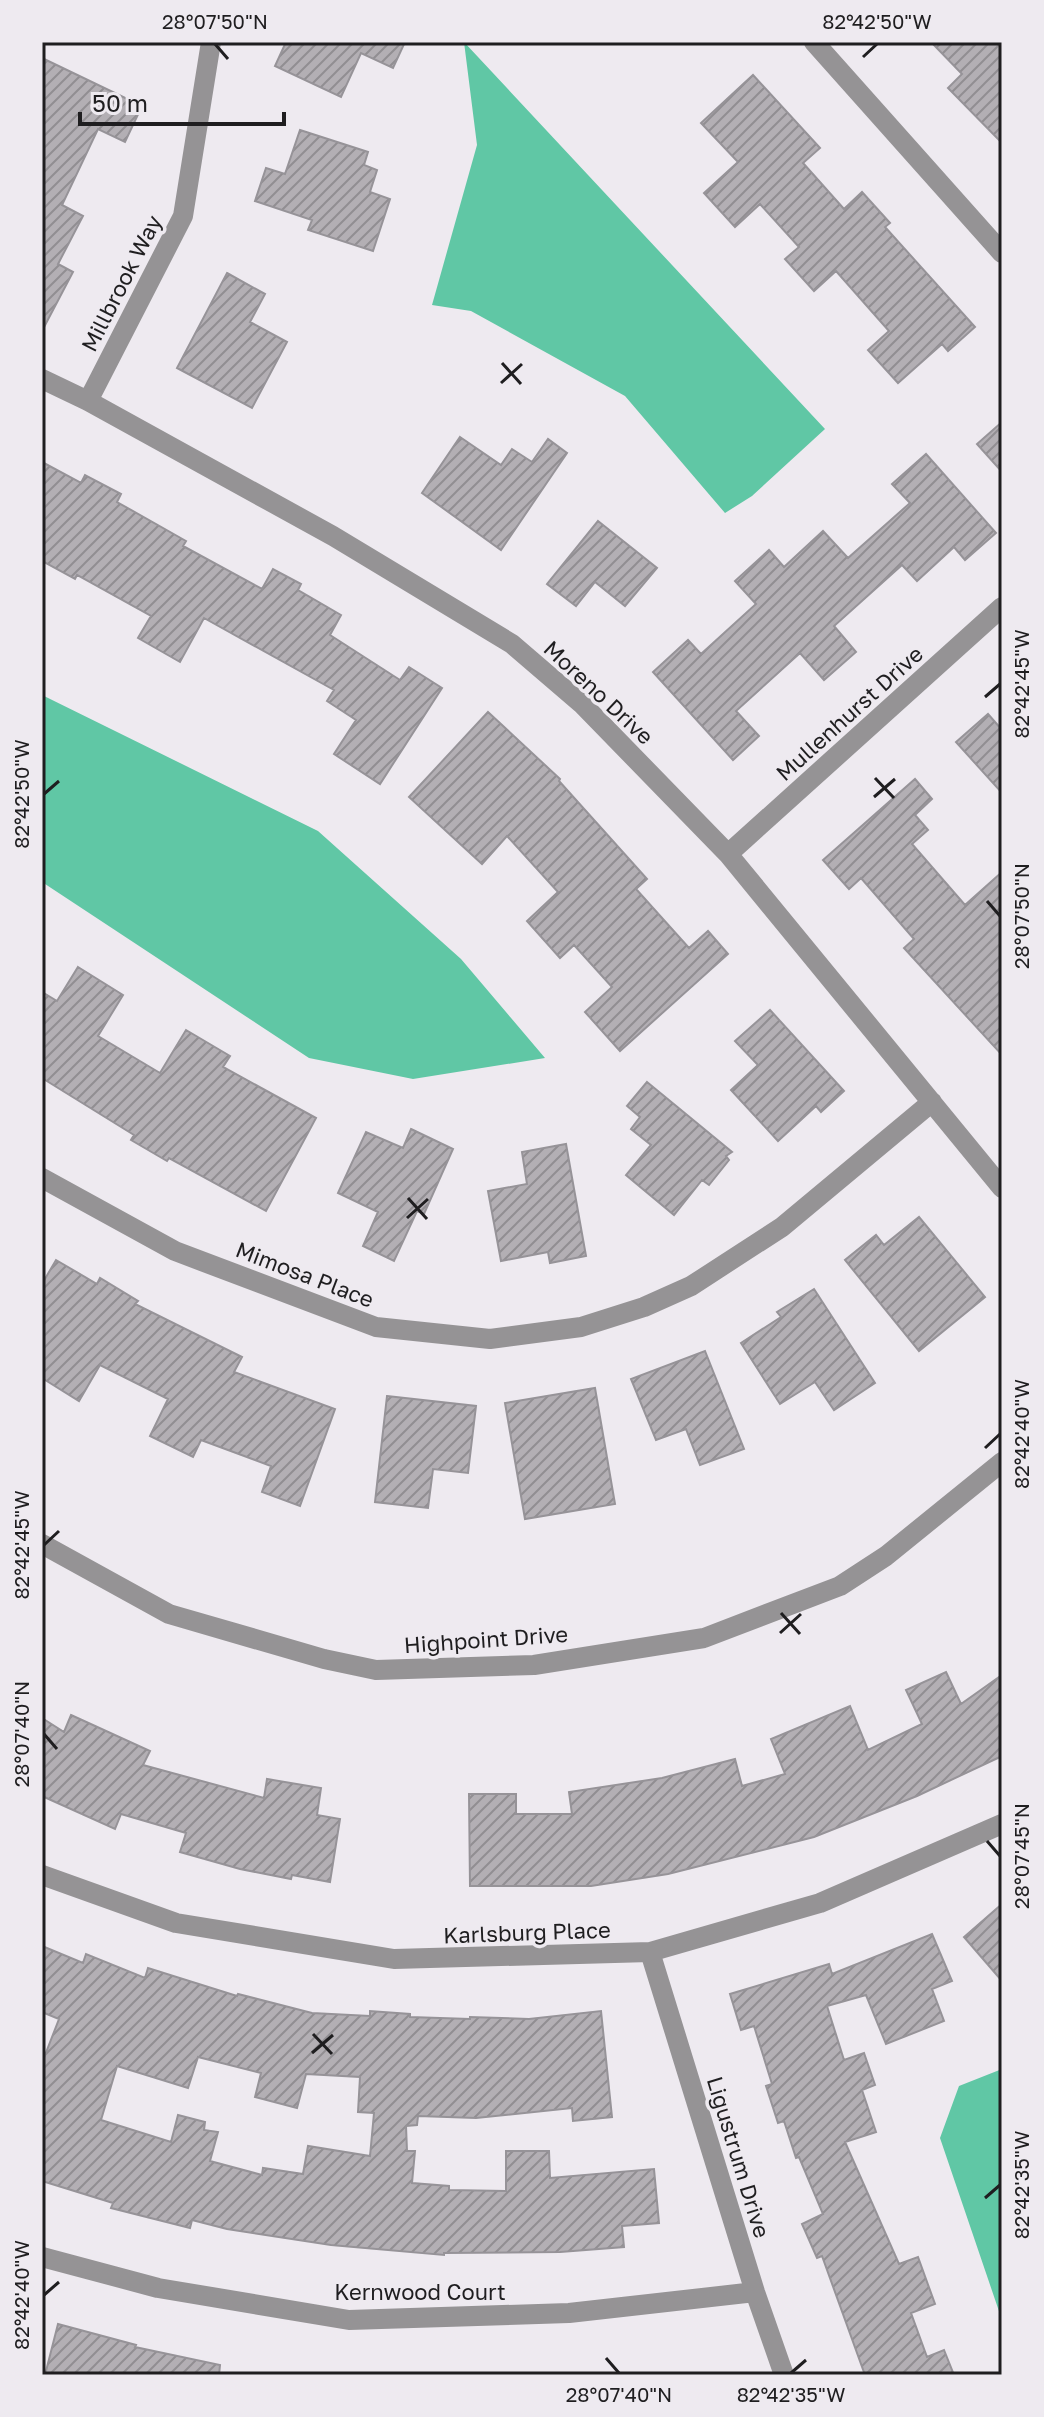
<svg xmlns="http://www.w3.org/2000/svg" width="1044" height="2417" viewBox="0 0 1044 2417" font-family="'Golos Text',sans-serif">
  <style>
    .water { fill: #60c7a5 }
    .building { fill: url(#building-hatch); stroke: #969398; stroke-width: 2; fill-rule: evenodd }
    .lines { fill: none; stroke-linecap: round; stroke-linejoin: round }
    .minor { stroke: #959395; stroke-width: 20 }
    .ticks { fill: none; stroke: #1f1e20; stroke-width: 3 }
    .labels { text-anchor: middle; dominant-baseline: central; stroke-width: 7; stroke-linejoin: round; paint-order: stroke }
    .street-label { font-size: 22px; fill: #1f1e20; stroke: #eeeaf0 }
    .neatline { fill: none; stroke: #1f1e20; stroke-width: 3 }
    .ticks-label { font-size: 20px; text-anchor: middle; fill: #1f1e20 }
  </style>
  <defs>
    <pattern id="building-hatch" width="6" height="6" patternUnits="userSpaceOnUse" patternTransform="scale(2)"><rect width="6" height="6" fill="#b3afb4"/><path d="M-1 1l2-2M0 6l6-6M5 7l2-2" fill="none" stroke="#918e92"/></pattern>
  </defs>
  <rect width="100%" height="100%" fill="#eeeaf0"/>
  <path class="water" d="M 464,42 L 825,429 L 752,496 L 725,513 L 625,396 L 471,311 L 432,305 L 477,145 Z
    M 42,695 L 318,831 L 461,959 L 545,1058 L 413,1079 L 309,1058 L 42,882 Z
    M 1002,2069 L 1002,2320 L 940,2138 L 959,2086 Z"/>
  <path class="building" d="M 286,42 L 405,42 L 393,68 L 361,53 L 341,97 L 275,66 Z
    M 931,42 L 1002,42 L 1002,143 L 948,88 L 962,74 Z
    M 42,58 L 142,106 L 125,142 L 98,129 L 62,205 L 83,216 L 58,264 L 73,272 L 42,331 Z
    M 753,75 L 820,148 L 803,163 L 844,209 L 862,192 L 890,223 L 885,227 L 975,327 L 948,351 L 942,344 L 898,383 L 868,350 L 889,331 L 836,271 L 814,291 L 785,259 L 799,247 L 760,204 L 735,227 L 704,193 L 738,162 L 701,123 Z
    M 300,130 L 368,152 L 364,165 L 377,170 L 370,192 L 390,199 L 373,251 L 308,230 L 312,220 L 255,201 L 266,168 L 285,174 Z
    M 227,273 L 265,294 L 250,322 L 287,342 L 252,408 L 177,368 Z
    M 1002,422 L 1002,472 L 977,444 Z
    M 460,437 L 501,465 L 512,449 L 532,462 L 548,439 L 567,453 L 501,550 L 422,493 Z
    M 926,454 L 996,533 L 965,560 L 954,547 L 917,581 L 902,565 L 834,626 L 856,652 L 824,680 L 800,653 L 736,711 L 759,736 L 733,760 L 653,672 L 688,640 L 701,654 L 756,604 L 735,581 L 769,550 L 784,567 L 823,531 L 848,558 L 910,503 L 892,484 Z
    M 42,462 L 81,483 L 85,475 L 121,494 L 117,502 L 186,541 L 183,546 L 262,589 L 273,569 L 301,584 L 298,590 L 341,615 L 330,635 L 400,680 L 409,667 L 442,688 L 380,784 L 334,754 L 356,720 L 327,701 L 334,690 L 204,618 L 180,662 L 138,638 L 151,616 L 77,575 L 75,579 L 42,561 Z
    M 598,521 L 657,568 L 625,606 L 595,582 L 576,606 L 547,584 Z
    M 488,712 L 560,779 L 559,781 L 647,879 L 636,889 L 689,948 L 708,931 L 728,954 L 620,1051 L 585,1012 L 612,987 L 574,945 L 560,958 L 527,921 L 558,892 L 507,836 L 482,864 L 409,797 Z
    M 988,714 L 1002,730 L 1002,793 L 956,742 Z
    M 915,779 L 932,799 L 915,815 L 928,830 L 912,844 L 965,905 L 1002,872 L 1002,1055 L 904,948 L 914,939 L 861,878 L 849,889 L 823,860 Z
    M 78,967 L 123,995 L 98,1036 L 160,1073 L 186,1030 L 230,1056 L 223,1067 L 316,1118 L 266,1211 L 169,1158 L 167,1161 L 131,1140 L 134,1135 L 42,1078 L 42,992 L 57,1001 Z
    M 770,1010 L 844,1091 L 821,1112 L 816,1106 L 778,1141 L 731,1090 L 758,1065 L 735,1041 Z
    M 647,1082 L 732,1152 L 726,1156 L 729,1160 L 709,1185 L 702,1180 L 674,1215 L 626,1175 L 651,1145 L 631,1129 L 640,1117 L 627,1106 Z
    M 411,1129 L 453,1149 L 424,1214 L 417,1211 L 394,1261 L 363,1246 L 378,1212 L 338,1193 L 366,1132 L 403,1148 Z
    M 566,1144 L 586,1256 L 550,1263 L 548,1252 L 501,1261 L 488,1191 L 527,1184 L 522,1152 Z
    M 919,1217 L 985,1297 L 919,1351 L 845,1260 L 876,1235 L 884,1245 Z
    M 56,1260 L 97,1284 L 100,1278 L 138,1301 L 135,1304 L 242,1357 L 234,1372 L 335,1409 L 300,1506 L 262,1492 L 271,1466 L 201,1440 L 193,1457 L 150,1436 L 168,1399 L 100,1365 L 79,1401 L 42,1378 L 42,1284 Z
    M 814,1289 L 875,1383 L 834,1410 L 815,1382 L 780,1404 L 741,1343 L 781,1317 L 777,1312 Z
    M 705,1351 L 744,1449 L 700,1465 L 686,1429 L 656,1440 L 631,1379 Z
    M 595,1388 L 615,1504 L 525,1519 L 505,1403 Z
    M 387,1396 L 476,1406 L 468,1473 L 433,1469 L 428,1508 L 375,1502 Z
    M 946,1672 L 961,1704 L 1002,1675 L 1002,1756 L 917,1796 L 814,1837 L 668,1874 L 591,1886 L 470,1886 L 469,1794 L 516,1794 L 516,1814 L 572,1814 L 569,1792 L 662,1778 L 735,1759 L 742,1786 L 785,1774 L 771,1739 L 850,1706 L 868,1750 L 922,1724 L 906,1690 Z
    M 71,1715 L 150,1751 L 143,1765 L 264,1798 L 267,1779 L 321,1788 L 317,1815 L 340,1819 L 330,1882 L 292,1875 L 291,1879 L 240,1869 L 180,1852 L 186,1833 L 121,1814 L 115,1829 L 42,1796 L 42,1718 L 64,1732 Z
    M 1002,1904 L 1002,1981 L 964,1937 Z
    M 932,1934 L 952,1981 L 932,1989 L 944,2021 L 886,2044 L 866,1995 L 827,2006 L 844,2060 L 864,2053 L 875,2085 L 862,2090 L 876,2132 L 845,2142 L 899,2264 L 918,2257 L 935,2304 L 911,2313 L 927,2357 L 944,2350 L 954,2375 L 865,2375 L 822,2256 L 817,2258 L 802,2224 L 823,2214 L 799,2157 L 796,2158 L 784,2121 L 778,2123 L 766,2086 L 772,2084 L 754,2026 L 741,2030 L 730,1994 L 829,1964 L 832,1974 Z
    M 42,1946 L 83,1963 L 86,1954 L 145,1978 L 148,1968 L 237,1996 L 238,1994 L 312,2013 L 370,2016 L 370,2011 L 410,2014 L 410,2017 L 470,2019 L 470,2017 L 529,2019 L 601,2011 L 612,2117 L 573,2121 L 572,2108 L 476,2118 L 418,2116 L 417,2125 L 406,2126 L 407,2151 L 415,2151 L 412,2183 L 449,2186 L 449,2190 L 506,2191 L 506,2151 L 549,2151 L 550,2178 L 654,2169 L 659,2223 L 622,2226 L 624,2247 L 560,2252 L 444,2253 L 444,2255 L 331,2245 L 227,2229 L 192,2220 L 190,2228 L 111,2208 L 113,2203 L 42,2181 L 42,2063 L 59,2019 L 42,2012 ZM 198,2057 L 261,2073 L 255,2097 L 297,2108 L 306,2074 L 360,2077 L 358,2112 L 374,2113 L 370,2156 L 308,2146 L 303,2174 L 263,2168 L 262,2175 L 210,2161 L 218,2132 L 204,2130 L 205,2122 L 178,2115 L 171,2142 L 101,2120 L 117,2066 L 188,2088 Z
    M 58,2324 L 136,2345 L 135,2347 L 220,2365 L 219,2375 L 45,2375 Z"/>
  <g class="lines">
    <path class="minor" d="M 814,42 L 1002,253
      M 42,379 L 88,401 L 333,536 L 512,644 L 583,705 L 728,854 L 1002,1188
      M 88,401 L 183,216 L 211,42
      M 728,854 L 1002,607
      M 42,1178 L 175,1251 L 376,1327 L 490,1339 L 581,1327 L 644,1307 L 691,1286 L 782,1227 L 932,1102
      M 42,1544 L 169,1614 L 324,1659 L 376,1670 L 534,1665 L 704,1638 L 840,1586 L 886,1556 L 1002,1462
      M 42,1875 L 176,1923 L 394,1959 L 650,1952 L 820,1903 L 1002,1824
      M 650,1952 L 755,2292 L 784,2375
      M 42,2257 L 158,2288 L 349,2320 L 569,2313 L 755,2292"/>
  </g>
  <path class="ticks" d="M 215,44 L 228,59M 863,57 L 877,44M 502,363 L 521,384M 501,383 L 522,364M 985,697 L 1000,684M 875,778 L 894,798M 44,794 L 59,781M 874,797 L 895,779M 987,901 L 1000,916M 408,1198 L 427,1219M 407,1218 L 428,1199M 985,1448 L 1000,1434M 44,1545 L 59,1531M 781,1613 L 800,1634M 780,1633 L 801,1614M 44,1734 L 57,1749M 987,1841 L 1000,1856M 313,2034 L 332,2054M 312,2053 L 333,2035M 985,2198 L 1000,2185M 44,2295 L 59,2282M 606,2358 L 619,2373M 791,2373 L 806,2360"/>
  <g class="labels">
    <g class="street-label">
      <text transform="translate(121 283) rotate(-63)">Millbrook Way</text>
      <text transform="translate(599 692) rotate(43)">Moreno Drive</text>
      <text transform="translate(849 713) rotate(-42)">Mullenhurst Drive</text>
      <text transform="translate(305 1274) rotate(21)">Mimosa Place</text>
      <text transform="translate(486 1639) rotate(-4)">Highpoint Drive</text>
      <text transform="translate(527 1932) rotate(-2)">Karlsburg Place</text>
      <text transform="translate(739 2157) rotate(73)">Ligustrum Drive</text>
      <text x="420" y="2291">Kernwood Court</text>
    </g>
  </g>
  <rect width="1044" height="2417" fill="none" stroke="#eeeaf0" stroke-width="88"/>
  <path d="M80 112v12h204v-12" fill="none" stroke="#1f1e20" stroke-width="4"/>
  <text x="92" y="112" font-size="24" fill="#1f1e20" stroke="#eeeaf0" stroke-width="6" paint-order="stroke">50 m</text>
  <rect x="44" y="44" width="956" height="2329" class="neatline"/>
  <g class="ticks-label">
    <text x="215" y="29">28°07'50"N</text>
    <text x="877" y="29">82°42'50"W</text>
    <text transform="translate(1022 684) rotate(-90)" y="7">82°42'45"W</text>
    <text transform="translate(22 794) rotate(-90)" y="7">82°42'50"W</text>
    <text transform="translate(1022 916) rotate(-90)" y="7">28°07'50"N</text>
    <text transform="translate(1022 1434) rotate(-90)" y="7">82°42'40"W</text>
    <text transform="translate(22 1545) rotate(-90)" y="7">82°42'45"W</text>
    <text transform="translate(22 1734) rotate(-90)" y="7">28°07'40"N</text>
    <text transform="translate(1022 1856) rotate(-90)" y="7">28°07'45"N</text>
    <text transform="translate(1022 2185) rotate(-90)" y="7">82°42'35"W</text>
    <text transform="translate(22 2295) rotate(-90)" y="7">82°42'40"W</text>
    <text x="619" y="2402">28°07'40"N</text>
    <text x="791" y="2402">82°42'35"W</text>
  </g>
</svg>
